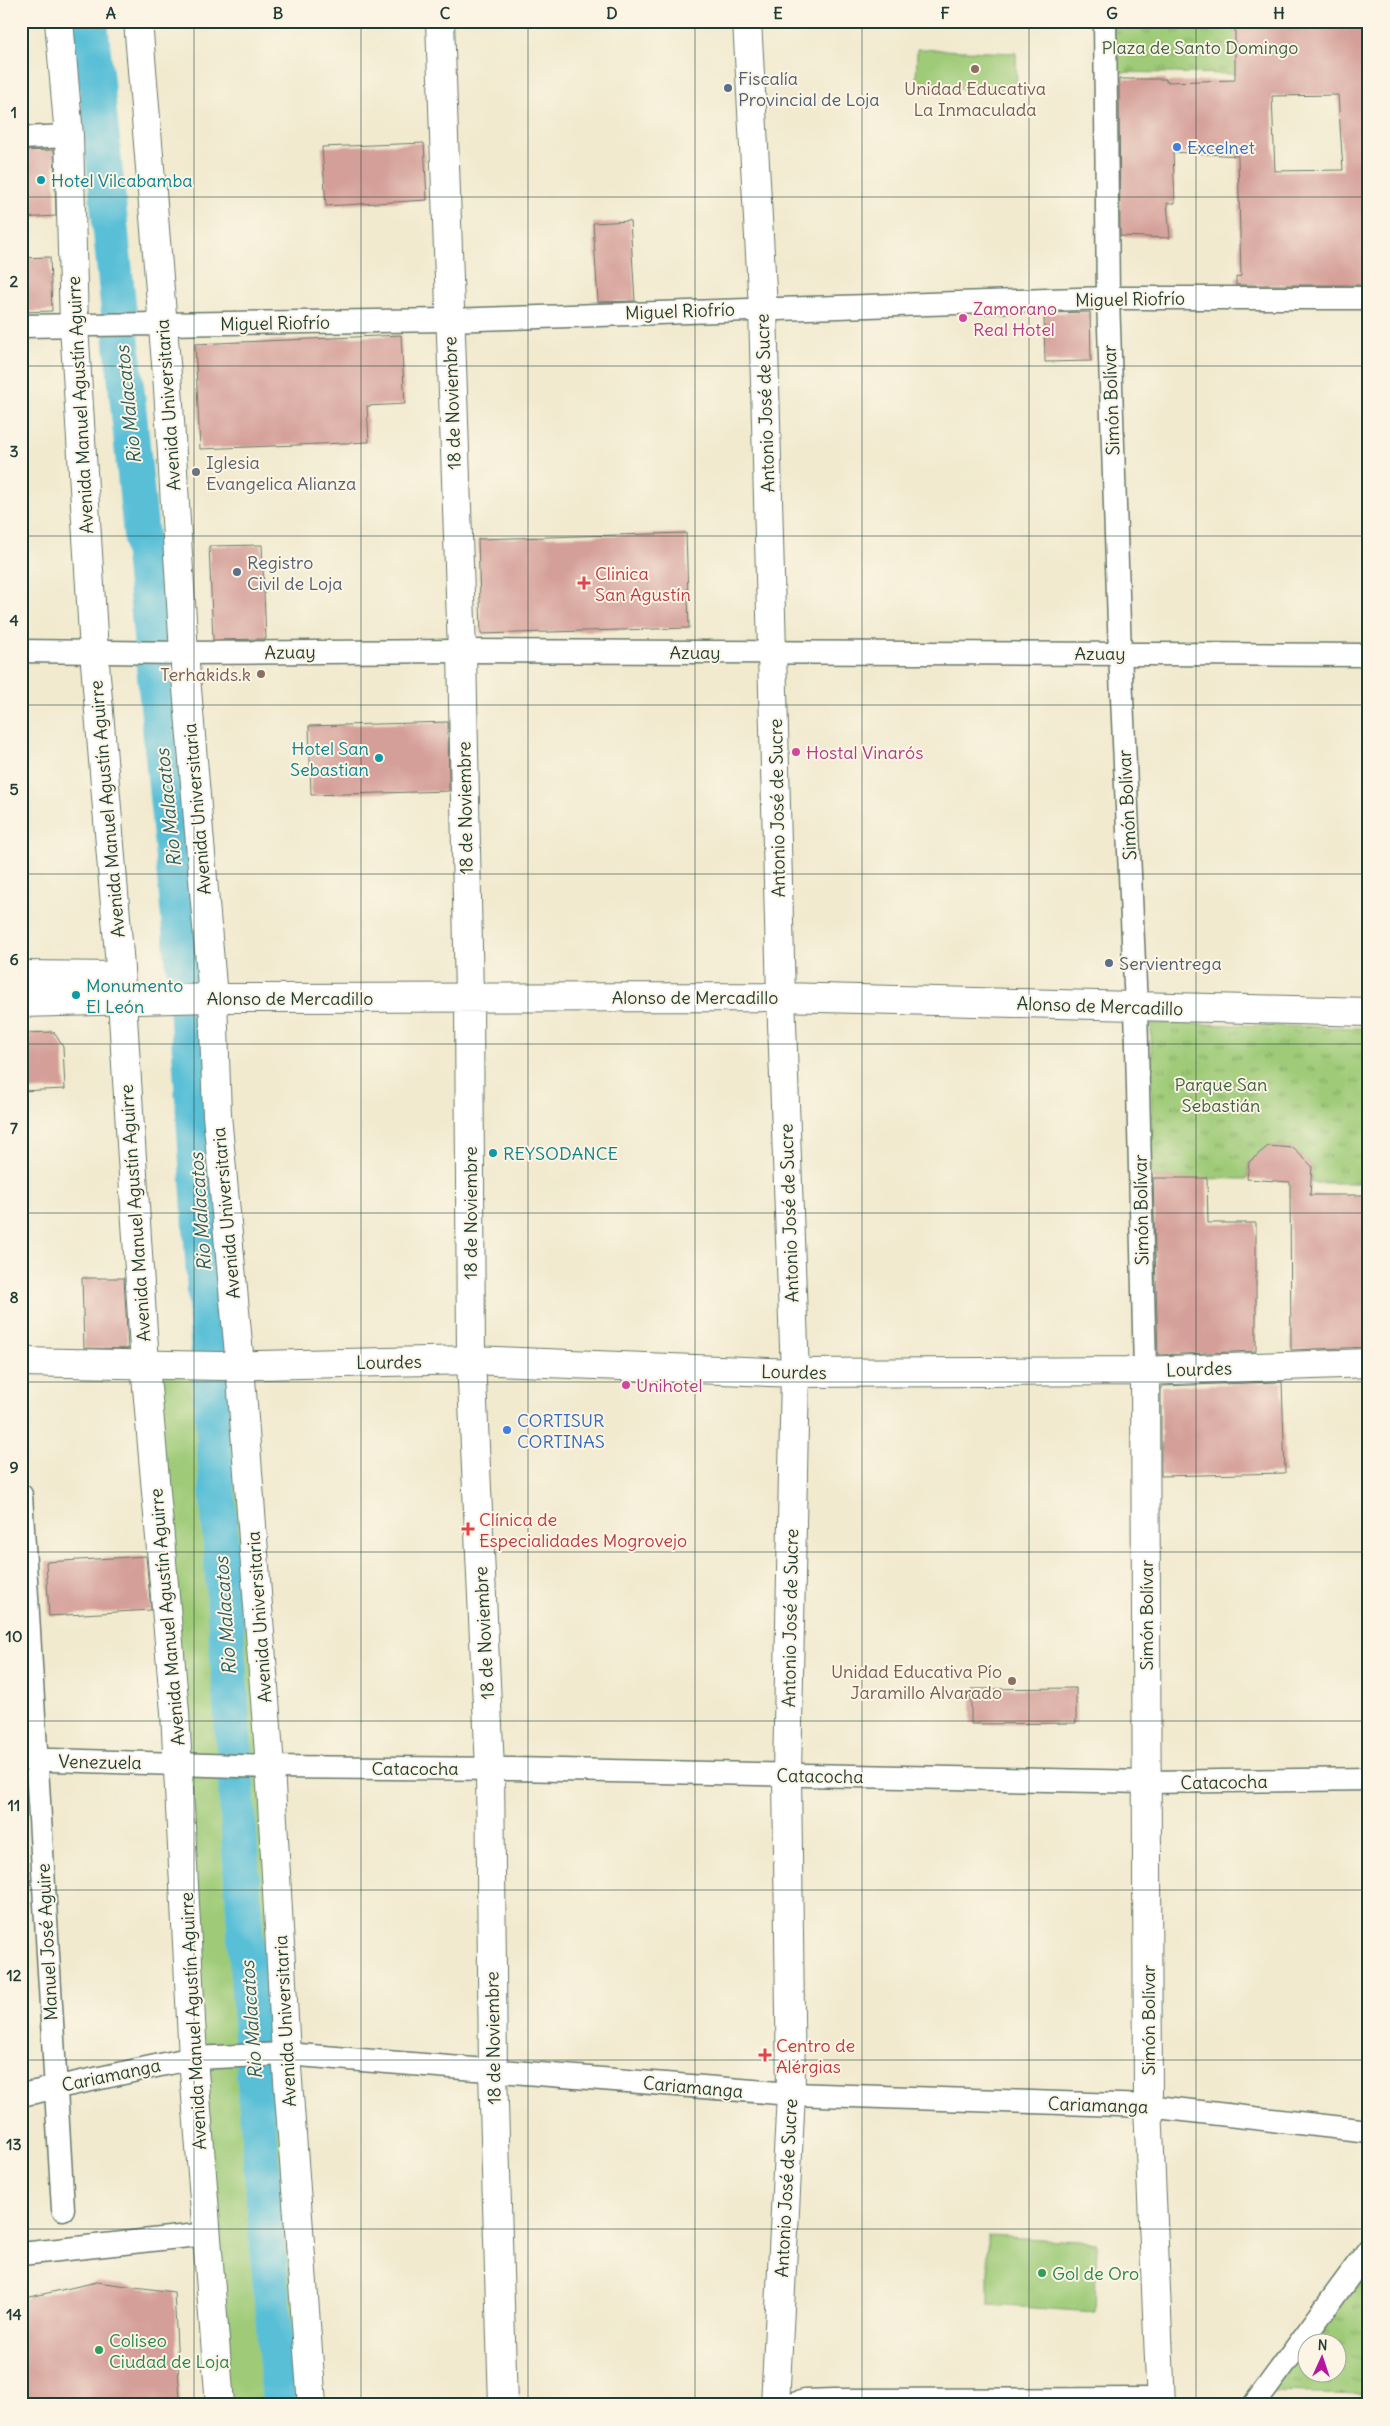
<svg xmlns="http://www.w3.org/2000/svg" width="1390" height="2426" viewBox="0 0 1390 2426" font-family="Delius,sans-serif">
  <style>
    .green { fill: #9fcb78; stroke: #5f8456 }
    .park { fill: url(#park-tufts); stroke: #5f8456; fill-rule: evenodd }
    .lines { fill: none; stroke-linecap: round; stroke-linejoin: round }
    .river { stroke: #59bfd7; stroke-width: 36 }
    .building { fill: #d49f98; fill-rule: evenodd }
    .street-casing { stroke: #687a6a; stroke-width: 25 }
    .secondary-casing { stroke: #687a6a; stroke-width: 30 }
    .primary-casing { stroke: #687a6a; stroke-width: 30 }
    .street { stroke: #fff; stroke-width: 22 }
    .secondary { stroke: #fff; stroke-width: 28 }
    .primary { stroke: #fff; stroke-width: 28 }
    .grid { fill: none; stroke: #1f3d34; stroke-width: 1; stroke-opacity: 0.55 }
    .education-dot { fill: #8d6e63; stroke: #fcf5e5; stroke-width: 2 }
    .service-dot { fill: #5c6f8a; stroke: #fcf5e5; stroke-width: 2 }
    .shop-dot { fill: #3f7fe0; stroke: #fcf5e5; stroke-width: 2 }
    .culture-dot { fill: #0f9aa8; stroke: #fcf5e5; stroke-width: 2 }
    .hotel-dot { fill: #d1479c; stroke: #fcf5e5; stroke-width: 2 }
    .worship-dot { fill: #6b7280; stroke: #fcf5e5; stroke-width: 2 }
    .health-dot { fill: #e0444e; stroke: #fcf5e5; stroke-width: 2 }
    .leisure-dot { fill: #2e9e5b; stroke: #fcf5e5; stroke-width: 2 }
    .labels { text-anchor: middle; dominant-baseline: central; stroke-width: 4; stroke-linejoin: round; paint-order: stroke }
    .park-label { font-size: 18px; fill: #3f6045; stroke: #fcf5e5 }
    .service-label { font-size: 18px; fill: #4e5e75; stroke: #fcf5e5; text-anchor: start }
    .education-label { font-size: 18px; fill: #785e54; stroke: #fcf5e5; text-anchor: end }
    .shop-label { font-size: 18px; fill: #366cbe; stroke: #fcf5e5; text-anchor: start }
    .culture-label { font-size: 18px; fill: #0d838f; stroke: #fcf5e5; text-anchor: start }
    .street-label { font-size: 18px; fill: #1f3d34; stroke: #fcf5e5 }
    .hotel-label { font-size: 18px; fill: #b23c85; stroke: #fcf5e5; text-anchor: start }
    .worship-label { font-size: 18px; fill: #5b616d; stroke: #fcf5e5; text-anchor: start }
    .health-label { font-size: 18px; fill: #be3a42; stroke: #fcf5e5; text-anchor: start }
    .leisure-label { font-size: 18px; fill: #27864d; stroke: #fcf5e5; text-anchor: start }
    .water-label { font-size: 19px; font-style: italic; fill: #2e5e5d; stroke: #fcf5e5 }
    .neatline { fill: none; stroke: #1f3d34; stroke-width: 2 }
    .grid-label { font-size: 16px; text-anchor: middle; font-weight: bold; fill: #1f3d34 }
  </style>
  <defs>
    <pattern id="park-tufts" width="24" height="20" patternUnits="userSpaceOnUse" patternTransform="scale(1.25)"><rect width="24" height="20" fill="#9fcb78"/><path d="M3 7l-1-3M5 7V3M7 7l1-3M15 17l-1-3M17 17v-4M19 17l1-3" fill="none" stroke="#81a663"/></pattern>
  </defs>
  <rect width="100%" height="100%" fill="#fcf5e5"/>
  <filter id="ink" filterUnits="userSpaceOnUse"><feTurbulence type="fractalNoise" baseFrequency=".02" numOctaves="2"/><feDisplacementMap in="SourceGraphic" scale="10" xChannelSelector="R" yChannelSelector="G"/><feConvolveMatrix kernelMatrix="1 2 1 2 8 2 1 2 1" color-interpolation-filters="sRGB"/></filter>
  <filter id="wash" filterUnits="userSpaceOnUse"><feTurbulence type="fractalNoise" baseFrequency=".0096" numOctaves="4" result="noise"/><feDisplacementMap in="SourceGraphic" scale="20" xChannelSelector="R" yChannelSelector="G"/><feGaussianBlur stdDeviation="1.12" result="paint"/><feColorMatrix in="noise" values="0 0 0 0 0 0 0 0 0 0 0 0 0 0 0 0 0 1.4 0 .05"/><feComposite in="paint" operator="in"/></filter>
  <g filter="url(#wash)">
    <rect width="100%" height="100%" fill="#f1eacf"/>
    <path class="green" d="M 917,49 L 1016,53 L 1017,90 L 916,88 Z
      M 145,1364 L 240,1365 L 312,2405 L 220,2405 Z
      M 988,2236 L 1097,2242 L 1095,2312 L 988,2305 Z"/>
    <path class="park" d="M 1110,21 L 1318,21 L 1318,23 L 1235,74 L 1110,72 Z
      M 1151,1023 L 1369,1028 L 1369,1183 L 1311,1183 L 1312,1166 L 1293,1148 L 1269,1146 L 1249,1162 L 1247,1179 L 1152,1178 Z
      M 1369,2249 L 1369,2394 L 1264,2392 ZM 1308,2344 L 1338,2344 L 1338,2374 L 1308,2374 Z"/>
    <g class="lines">
      <path class="river" d="M 90,21 L 186,989 L 254,2072 L 280,2405"/>
    </g>
    <g id="blocks">
      <path class="building" d="M 1318,21 L 1369,21 L 1369,285 L 1236,285 L 1236,277 L 1241,276 L 1238,156 L 1173,152 L 1175,203 L 1167,203 L 1170,238 L 1120,236 L 1119,79 L 1166,79 L 1166,82 L 1235,80 L 1235,23 L 1318,23 ZM 1338,95 L 1343,170 L 1275,171 L 1272,96 Z
        M 424,143 L 427,200 L 326,206 L 322,147 Z
        M 54,150 L 56,216 L 21,218 L 21,151 Z
        M 630,221 L 635,301 L 598,302 L 593,223 Z
        M 50,257 L 52,311 L 21,312 L 21,258 Z
        M 1090,312 L 1091,361 L 1045,362 L 1044,313 Z
        M 401,335 L 405,404 L 367,406 L 369,442 L 200,449 L 195,344 Z
        M 686,533 L 689,628 L 481,634 L 478,539 Z
        M 262,545 L 266,639 L 213,640 L 209,546 Z
        M 448,722 L 449,791 L 311,795 L 309,726 Z
        M 54,1032 L 63,1047 L 65,1089 L 21,1091 L 21,1033 Z
        M 1268,1146 L 1293,1148 L 1312,1166 L 1310,1195 L 1369,1195 L 1369,1347 L 1291,1350 L 1290,1182 L 1247,1179 L 1249,1162 Z
        M 1153,1178 L 1207,1178 L 1208,1223 L 1256,1223 L 1256,1351 L 1158,1355 Z
        M 82,1278 L 124,1278 L 128,1349 L 84,1348 Z
        M 1282,1382 L 1285,1473 L 1161,1476 L 1161,1386 Z
        M 146,1556 L 151,1610 L 49,1616 L 46,1562 Z
        M 1076,1688 L 1076,1723 L 971,1724 L 971,1689 Z
        M 97,2282 L 174,2292 L 180,2401 L 172,2405 L 21,2405 L 21,2299 Z"/>
    </g>
  </g>
  <g filter="url(#ink)">
    <use href="#blocks" fill-opacity="0" stroke="#687a6a" stroke-width="1"/>
    <g class="lines">
      <defs>
        <path id="street" d="M 1105,21 L 1108,298 L 1120,653 L 1136,1007 L 1145,1370
          M 21,138 L 69,136
          M 21,326 L 449,320 L 1108,298 L 1369,298
          M 21,651 L 184,653 L 462,651 L 1369,655
          M 21,1495 L 63,2209
          M 21,1759 L 270,1767 L 512,1769 L 1147,1782 L 1369,1779
          M 21,2095 L 193,2058 L 286,2054 L 791,2094 L 1148,2106 L 1369,2131
          M 21,2254 L 207,2234
          M 790,2405 L 805,2401 L 835,2400 L 1161,2399
          M 1254,2405 L 1369,2249"/>
        <path id="secondary" d="M 440,21 L 462,651 L 469,997 L 471,1360 L 490,1769 L 493,2071 L 503,2405
          M 747,21 L 763,308 L 781,997 L 795,1373 L 787,1775 L 791,2094 L 775,2405
          M 21,975 L 120,976
          M 21,1003 L 213,998 L 781,997 L 1369,1012
          M 21,1362 L 219,1366 L 471,1360 L 795,1373 L 1141,1371 L 1369,1363
          M 1145,1370 L 1148,2106 L 1161,2405"/>
        <path id="primary" d="M 59,21 L 69,136 L 74,325 L 94,651 L 119,954 L 145,1364 L 175,1712 L 193,2058 L 220,2405
          M 138,21 L 168,388 L 184,653 L 213,998 L 217,1115 L 240,1365 L 270,1767 L 286,2054 L 312,2405"/>
      </defs>
      <use href="#street" class="street-casing"/>
      <use href="#secondary" class="secondary-casing"/>
      <use href="#primary" class="primary-casing"/>
      <use href="#street" class="street"/>
      <use href="#secondary" class="secondary"/>
      <use href="#primary" class="primary"/>
    </g>
  </g>
  <path class="grid" d="M 194,21 L 194,2405M 361,21 L 361,2405M 528,21 L 528,2405M 695,21 L 695,2405M 862,21 L 862,2405M 1029,21 L 1029,2405M 1196,21 L 1196,2405M 21,197 L 1369,197M 21,366 L 1369,366M 21,536 L 1369,536M 21,705 L 1369,705M 21,874 L 1369,874M 21,1044 L 1369,1044M 21,1213 L 1369,1213M 21,1382 L 1369,1382M 21,1552 L 1369,1552M 21,1721 L 1369,1721M 21,1890 L 1369,1890M 21,2060 L 1369,2060M 21,2229 L 1369,2229"/>
  <g class="education-dot">
    <circle cx="975" cy="69" r="5"/>
    <circle cx="261" cy="674" r="5"/>
    <circle cx="1012" cy="1681" r="5"/>
  </g>
  <g class="service-dot">
    <circle cx="728" cy="88" r="5"/>
    <circle cx="237" cy="572" r="5"/>
    <circle cx="1109" cy="963" r="5"/>
  </g>
  <g class="shop-dot">
    <circle cx="1177" cy="147" r="5"/>
    <circle cx="507" cy="1430" r="5"/>
  </g>
  <g class="culture-dot">
    <circle cx="41" cy="180" r="5"/>
    <circle cx="379" cy="758" r="5"/>
    <circle cx="76" cy="995" r="5"/>
    <circle cx="493" cy="1153" r="5"/>
  </g>
  <g class="hotel-dot">
    <circle cx="963" cy="318" r="5"/>
    <circle cx="796" cy="752" r="5"/>
    <circle cx="626" cy="1385" r="5"/>
  </g>
  <circle class="worship-dot" cx="196" cy="472" r="5"/>
  <g class="health-dot">
    <path d="M581.5 575.5h5v5h5v5h-5v5h-5v-5h-5v-5h5z"/>
    <path d="M465.5 1521.5h5v5h5v5h-5v5h-5v-5h-5v-5h5z"/>
    <path d="M762.5 2047.5h5v5h5v5h-5v5h-5v-5h-5v-5h5z"/>
  </g>
  <g class="leisure-dot">
    <circle cx="1042" cy="2273" r="5"/>
    <circle cx="99" cy="2350" r="5"/>
  </g>
  <g class="labels">
    <g class="park-label">
      <text x="1200" y="47">Plaza de Santo Domingo</text>
      <text x="1221" y="1084">Parque San<tspan x="1221" dy="21">Sebastián</tspan></text>
    </g>
    <g class="service-label">
      <text x="738" y="78">Fiscalía<tspan x="738" dy="21">Provincial de Loja</tspan></text>
      <text x="247" y="562">Registro<tspan x="247" dy="21">Civil de Loja</tspan></text>
      <text x="1119" y="963">Servientrega</text>
    </g>
    <g class="education-label">
      <text x="975" y="88" text-anchor="middle">Unidad Educativa<tspan x="975" dy="21">La Inmaculada</tspan></text>
      <text x="251" y="674">Terhakids.k</text>
      <text x="1002" y="1671">Unidad Educativa Pío<tspan x="1002" dy="21">Jaramillo Alvarado</tspan></text>
    </g>
    <g class="shop-label">
      <text x="1187" y="147">Excelnet</text>
      <text x="517" y="1420">CORTISUR<tspan x="517" dy="21">CORTINAS</tspan></text>
    </g>
    <g class="culture-label">
      <text x="51" y="180">Hotel Vilcabamba</text>
      <text x="369" y="748" text-anchor="end">Hotel San<tspan x="369" dy="21">Sebastian</tspan></text>
      <text x="86" y="985">Monumento<tspan x="86" dy="21">El León</tspan></text>
      <text x="503" y="1153">REYSODANCE</text>
    </g>
    <g class="street-label">
      <text transform="translate(1130 299) rotate(-1)">Miguel Riofrío</text>
      <text transform="translate(680 311) rotate(-2)">Miguel Riofrío</text>
      <text transform="translate(275 323) rotate(-1)">Miguel Riofrío</text>
      <text transform="translate(1111 400) rotate(-92)">Simón Bolívar</text>
      <text transform="translate(452 403) rotate(-92)">18 de Noviembre</text>
      <text transform="translate(765 403) rotate(-92)">Antonio José de Sucre</text>
      <text transform="translate(80 405) rotate(-93)">Avenida Manuel Agustín Aguirre</text>
      <text transform="translate(168 405) rotate(-94)">Avenida Universitaria</text>
      <text transform="translate(290 652) rotate(-1)">Azuay</text>
      <text x="695" y="652">Azuay</text>
      <text x="1100" y="653">Azuay</text>
      <text transform="translate(1127 805) rotate(-93)">Simón Bolívar</text>
      <text transform="translate(465 808) rotate(-91)">18 de Noviembre</text>
      <text transform="translate(777 808) rotate(-91)">Antonio José de Sucre</text>
      <text transform="translate(107 809) rotate(-95)">Avenida Manuel Agustín Aguirre</text>
      <text transform="translate(197 809) rotate(-95)">Avenida Universitaria</text>
      <text x="695" y="997">Alonso de Mercadillo</text>
      <text x="290" y="998">Alonso de Mercadillo</text>
      <text transform="translate(1100 1006) rotate(2)">Alonso de Mercadillo</text>
      <text transform="translate(1141 1210) rotate(-91)">Simón Bolívar</text>
      <text transform="translate(135 1213) rotate(-94)">Avenida Manuel Agustín Aguirre</text>
      <text transform="translate(226 1213) rotate(-95)">Avenida Universitaria</text>
      <text transform="translate(470 1213) rotate(-90)">18 de Noviembre</text>
      <text transform="translate(789 1213) rotate(-92)">Antonio José de Sucre</text>
      <text transform="translate(389 1362) rotate(-1)">Lourdes</text>
      <text transform="translate(1199 1369) rotate(-2)">Lourdes</text>
      <text transform="translate(794 1372) rotate(1)">Lourdes</text>
      <text transform="translate(1146 1615) rotate(-90)">Simón Bolívar</text>
      <text transform="translate(167 1617) rotate(-95)">Avenida Manuel Agustín Aguirre</text>
      <text transform="translate(259 1617) rotate(-94)">Avenida Universitaria</text>
      <text transform="translate(790 1618) rotate(-89)">Antonio José de Sucre</text>
      <text transform="translate(484 1633) rotate(-93)">18 de Noviembre</text>
      <text transform="translate(100 1762) rotate(1)">Venezuela</text>
      <text x="415" y="1768">Catacocha</text>
      <text transform="translate(820 1776) rotate(1)">Catacocha</text>
      <text transform="translate(1224 1782) rotate(-1)">Catacocha</text>
      <text transform="translate(47 1942) rotate(-93)">Manuel José Aguire</text>
      <text transform="translate(1148 2020) rotate(-90)">Simón Bolívar</text>
      <text transform="translate(193 2021) rotate(-93)">Avenida Manuel Agustín Aguirre</text>
      <text transform="translate(285 2021) rotate(-93)">Avenida Universitaria</text>
      <text transform="translate(493 2038) rotate(-91)">18 de Noviembre</text>
      <text transform="translate(111 2075) rotate(-12)">Cariamanga</text>
      <text transform="translate(693 2087) rotate(5)">Cariamanga</text>
      <text transform="translate(1098 2105) rotate(2)">Cariamanga</text>
      <text transform="translate(786 2188) rotate(-87)">Antonio José de Sucre</text>
    </g>
    <g class="hotel-label">
      <text x="973" y="308">Zamorano<tspan x="973" dy="21">Real Hotel</tspan></text>
      <text x="806" y="752">Hostal Vinarós</text>
      <text x="636" y="1385">Unihotel</text>
    </g>
    <g class="worship-label">
      <text x="206" y="462">Iglesia<tspan x="206" dy="21">Evangelica Alianza</tspan></text>
    </g>
    <g class="health-label">
      <text x="595" y="573">Clinica<tspan x="595" dy="21">San Agustín</tspan></text>
      <text x="479" y="1519">Clínica de<tspan x="479" dy="21">Especialidades Mogrovejo</tspan></text>
      <text x="776" y="2045">Centro de<tspan x="776" dy="21">Alérgias</tspan></text>
    </g>
    <g class="leisure-label">
      <text x="1052" y="2273">Gol de Oro</text>
      <text x="109" y="2340">Coliseo<tspan x="109" dy="21">Ciudad de Loja</tspan></text>
    </g>
    <g class="water-label">
      <text transform="translate(128 405) rotate(-96)">Rio Malacatos</text>
      <text transform="translate(168 808) rotate(-96)">Rio Malacatos</text>
      <text transform="translate(200 1212) rotate(-94)">Rio Malacatos</text>
      <text transform="translate(225 1616) rotate(-94)">Rio Malacatos</text>
      <text transform="translate(251 2020) rotate(-94)">Rio Malacatos</text>
    </g>
  </g>
  <rect width="1390" height="2426" fill="none" stroke="#fcf5e5" stroke-width="55"/>
  <g transform="translate(1322 2358) rotate(3)"><circle r="24" fill="#fcf5e5" stroke="#a4ab9e"/>
  <path d="M0-4L9 19L0 12L-9 19Z" fill="#b5179e"/>
  <text y="-8" font-size="14" font-weight="bold" text-anchor="middle" fill="#1f3d34">N</text>
  </g>
  <rect x="28" y="28" width="1334" height="2370" class="neatline"/>
  <g class="grid-label">
    <text x="111" y="19">A</text>
    <text x="278" y="19">B</text>
    <text x="445" y="19">C</text>
    <text x="612" y="19">D</text>
    <text x="778" y="19">E</text>
    <text x="945" y="19">F</text>
    <text x="1112" y="19">G</text>
    <text x="1279" y="19">H</text>
    <text x="14" y="118">1</text>
    <text x="14" y="287">2</text>
    <text x="14" y="457">3</text>
    <text x="14" y="626">4</text>
    <text x="14" y="795">5</text>
    <text x="14" y="965">6</text>
    <text x="14" y="1134">7</text>
    <text x="14" y="1303">8</text>
    <text x="14" y="1473">9</text>
    <text x="14" y="1642">10</text>
    <text x="14" y="1811">11</text>
    <text x="14" y="1981">12</text>
    <text x="14" y="2150">13</text>
    <text x="14" y="2320">14</text>
  </g>
</svg>
